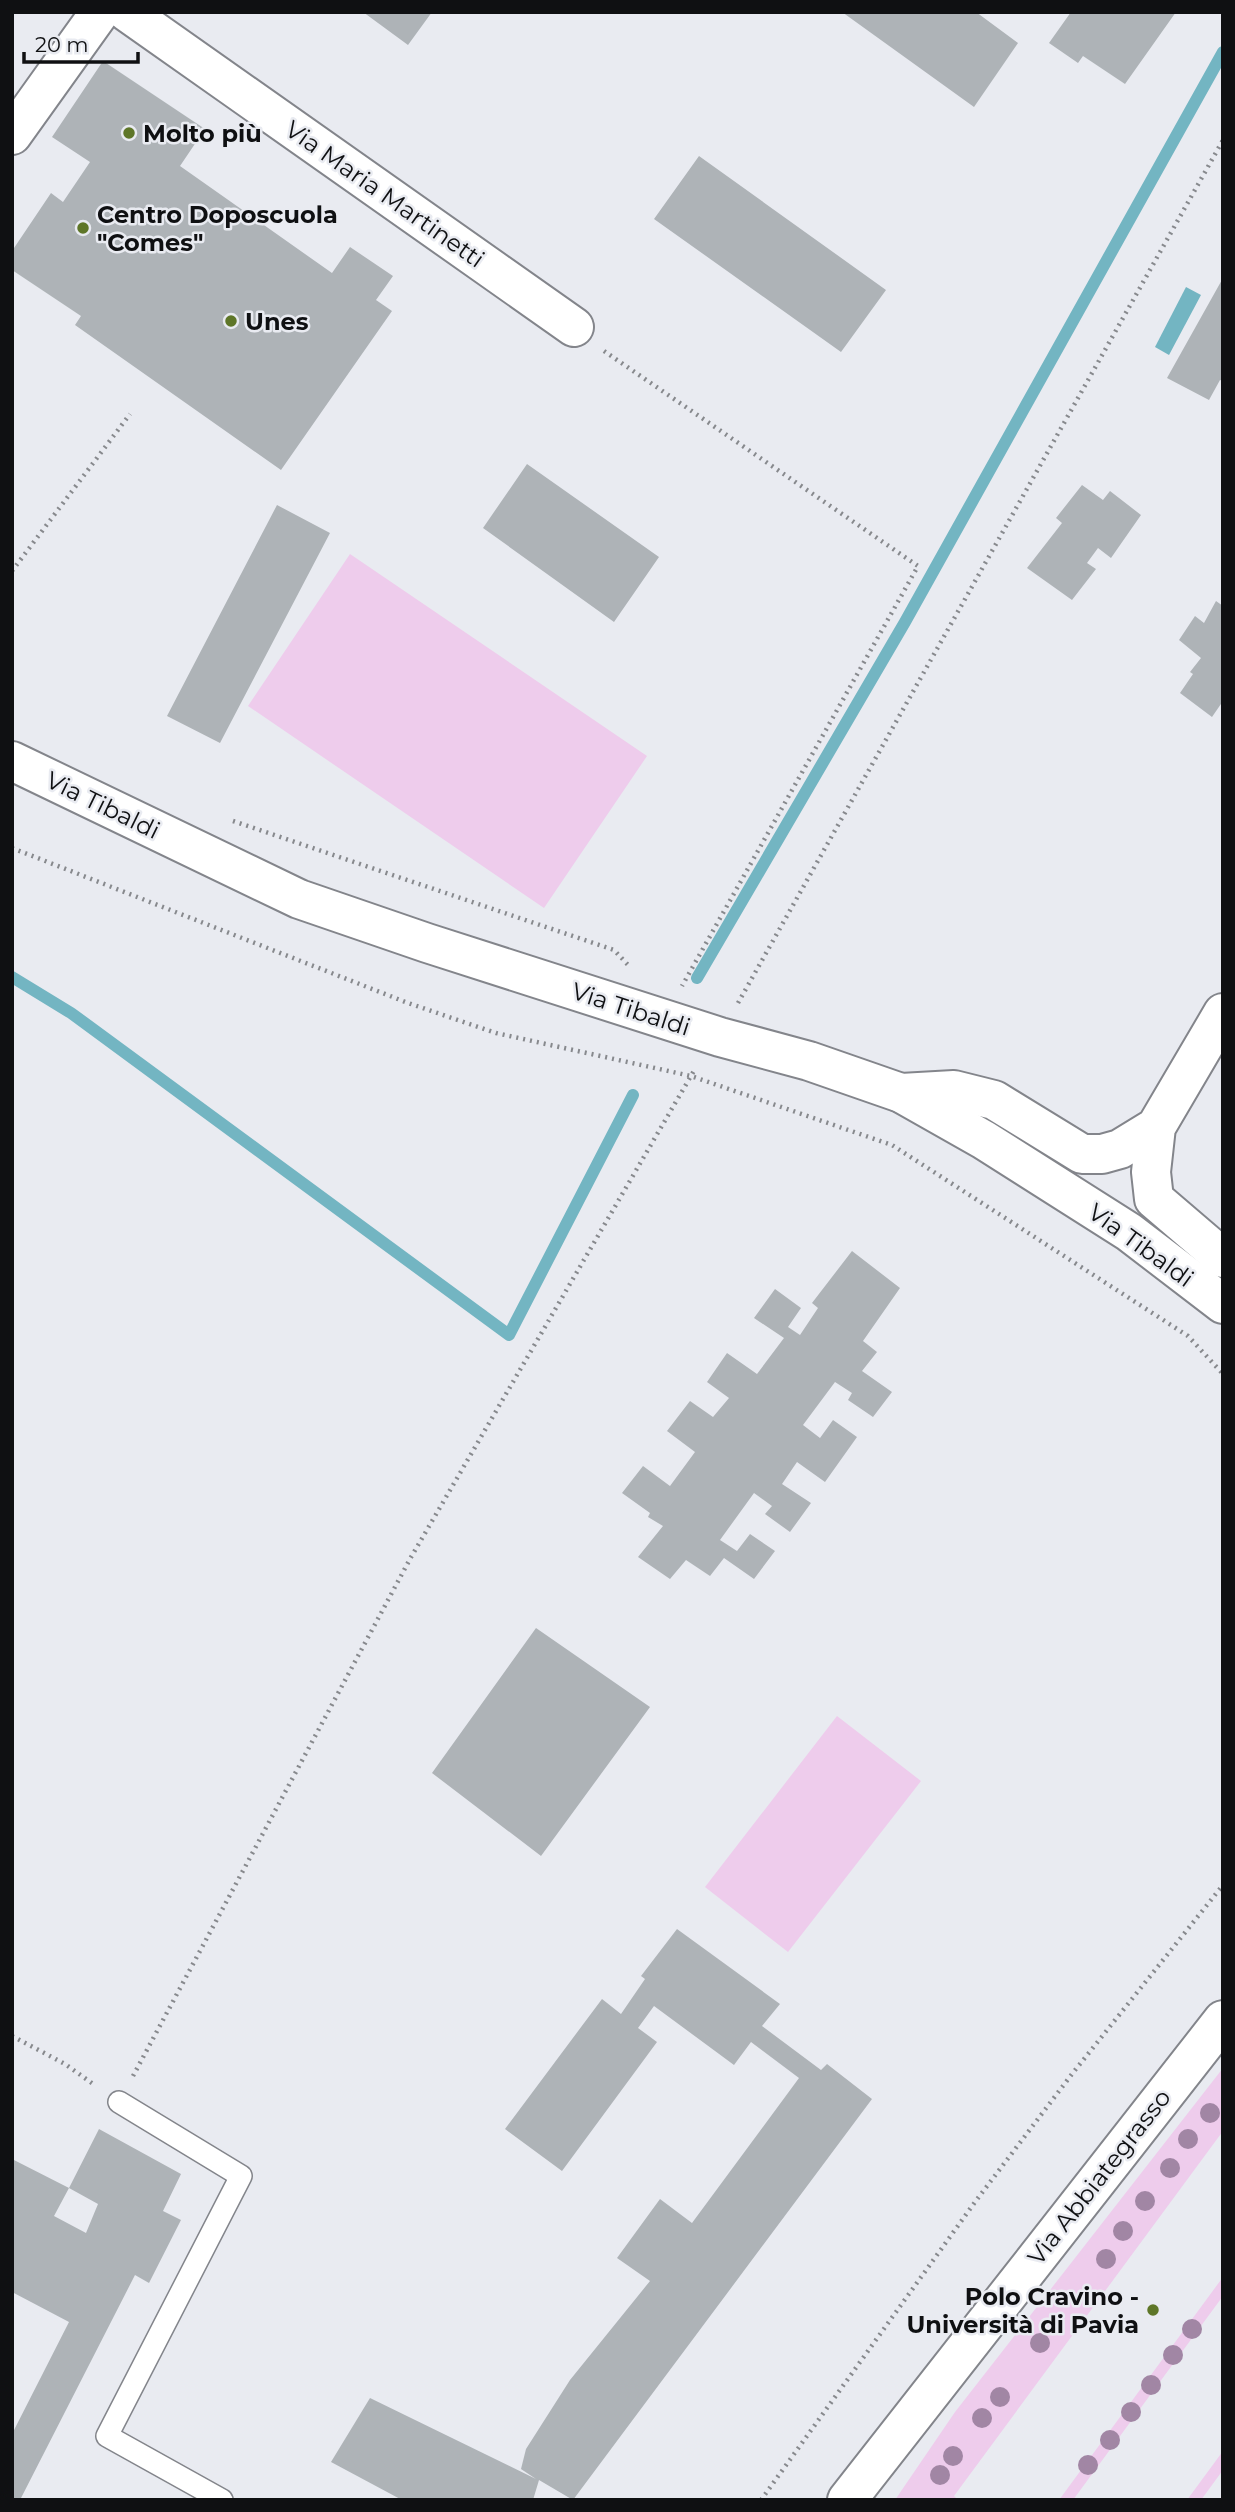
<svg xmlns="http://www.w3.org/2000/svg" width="1235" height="2512" viewBox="0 0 1235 2512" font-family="Montserrat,sans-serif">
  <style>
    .green { fill: #eeccec }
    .water { fill: #73b5c2 }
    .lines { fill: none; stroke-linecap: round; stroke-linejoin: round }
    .stream { stroke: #73b5c2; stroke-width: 12 }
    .building { fill: #aeb3b7 }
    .service-casing { stroke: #83858b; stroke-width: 24 }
    .minor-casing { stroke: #83858b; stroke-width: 42 }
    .tertiary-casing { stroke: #83858b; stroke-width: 42 }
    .secondary-casing { stroke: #83858b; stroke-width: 42 }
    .path { stroke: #87898d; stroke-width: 4.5; stroke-dasharray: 2 5; stroke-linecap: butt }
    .service { stroke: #fff; stroke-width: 21 }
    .minor { stroke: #fff; stroke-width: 38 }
    .tertiary { stroke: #fff; stroke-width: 38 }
    .secondary { stroke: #fff; stroke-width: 38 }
    .tree { fill: #a186a4 }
    .poi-dot { fill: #5e7628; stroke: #e9ebf1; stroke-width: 2.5 }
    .labels { text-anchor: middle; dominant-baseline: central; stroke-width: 5; stroke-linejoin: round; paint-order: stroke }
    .poi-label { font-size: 24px; font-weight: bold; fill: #0f1012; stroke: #e9ebf1; text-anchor: start }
    .street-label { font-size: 24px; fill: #0f1012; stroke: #e9ebf1 }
  </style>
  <rect width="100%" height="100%" fill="#e9ebf1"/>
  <path class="green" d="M 350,554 L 647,756 L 544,908 L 248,706 Z
    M 837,1716 L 921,1781 L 788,1952 L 705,1887 Z
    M 1223,2068 L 1223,2131 L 954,2496 L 958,2500 L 895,2500 L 955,2412 Z
    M 1223,2277 L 1223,2296 L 1073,2500 L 1059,2500 Z
    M 1223,2451 L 1223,2470 L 1201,2500 L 1187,2500 Z"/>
  <path class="water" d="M 1186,287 L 1201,295 L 1169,355 L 1155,347 Z"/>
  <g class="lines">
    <path class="stream" d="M 12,977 L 71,1013 L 509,1335 L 633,1095
      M 697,978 L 905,622 L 1223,52"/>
  </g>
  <path class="building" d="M 363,12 L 432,12 L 408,45 Z
    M 842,12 L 976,12 L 1018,43 L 974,107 Z
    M 1071,12 L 1176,12 L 1125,84 L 1083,56 L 1078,63 L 1049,43 Z
    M 103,61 L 205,129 L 180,166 L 332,273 L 350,247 L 393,276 L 376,300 L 392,311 L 281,470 L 75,325 L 81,316 L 12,270 L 12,251 L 51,193 L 63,202 L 90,162 L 52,137 Z
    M 699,156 L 886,290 L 841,352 L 654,219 Z
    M 1223,278 L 1223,381 L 1220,380 L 1209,400 L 1167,378 Z
    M 527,464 L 659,557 L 614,622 L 483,528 Z
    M 1082,485 L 1103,500 L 1110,491 L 1141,515 L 1111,558 L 1098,548 L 1087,563 L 1096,569 L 1072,600 L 1027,568 L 1062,523 L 1056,518 Z
    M 277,505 L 330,533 L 220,743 L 167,716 Z
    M 1216,601 L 1223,606 L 1223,701 L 1212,717 L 1180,693 L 1193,674 L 1190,672 L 1201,658 L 1179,640 L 1195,616 L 1204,623 Z
    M 852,1251 L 900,1288 L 863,1341 L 877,1352 L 862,1371 L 892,1392 L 873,1417 L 848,1400 L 852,1393 L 835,1382 L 803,1425 L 820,1438 L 833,1420 L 857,1437 L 825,1482 L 797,1462 L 782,1484 L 811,1503 L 790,1532 L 765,1514 L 772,1506 L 754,1493 L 720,1540 L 737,1551 L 750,1534 L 775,1551 L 754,1579 L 724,1558 L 710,1576 L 686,1560 L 670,1579 L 638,1557 L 663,1526 L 648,1517 L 650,1513 L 622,1493 L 643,1466 L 670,1486 L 695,1452 L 667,1431 L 690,1401 L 713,1417 L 729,1398 L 707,1382 L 727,1353 L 757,1374 L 784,1338 L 754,1318 L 775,1289 L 801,1308 L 788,1327 L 800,1335 L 818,1308 L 812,1303 Z
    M 536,1628 L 650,1707 L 541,1856 L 432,1773 Z
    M 677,1929 L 780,2004 L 762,2026 L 821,2070 L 827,2064 L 872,2099 L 573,2500 L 539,2480 L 533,2500 L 402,2500 L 331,2462 L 370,2398 L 536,2479 L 521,2469 L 526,2449 L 570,2380 L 650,2281 L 617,2258 L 660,2199 L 692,2223 L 799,2078 L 751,2042 L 734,2065 L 654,2006 L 638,2028 L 657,2042 L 562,2171 L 505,2129 L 602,1999 L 621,2014 L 645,1979 L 641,1976 Z
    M 99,2129 L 181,2174 L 163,2211 L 181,2220 L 149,2283 L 135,2275 L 20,2500 L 12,2500 L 12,2434 L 69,2322 L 12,2292 L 12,2159 L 69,2188 L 54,2216 L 86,2233 L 98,2204 L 69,2188 Z"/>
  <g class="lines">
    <defs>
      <path id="service" d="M 119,2102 L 241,2176 L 107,2436 L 222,2500"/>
      <path id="minor" d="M 127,12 L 574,327
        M 12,135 L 100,12
        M 901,1093 L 954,1090 L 994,1100 L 1082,1154 L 1102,1154 L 1120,1149 L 1156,1127 L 1223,1013
        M 1156,1127 L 1151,1172 L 1154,1199 L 1223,1258"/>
      <path id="tertiary" d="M 12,761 L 299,899 L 427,943 L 720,1037 L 809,1061 L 901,1093 L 984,1140 L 1129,1232 L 1223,1304"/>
      <path id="secondary" d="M 847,2500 L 1223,2020"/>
    </defs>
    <use href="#service" class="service-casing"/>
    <use href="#minor" class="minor-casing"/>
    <use href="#tertiary" class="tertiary-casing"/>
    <use href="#secondary" class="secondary-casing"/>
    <path class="path" d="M 604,351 L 918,566 L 682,986
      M 12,571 L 130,414
      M 233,821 L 614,950 L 630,967
      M 12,848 L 408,1003 L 496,1033 L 691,1076 L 892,1145 L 1188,1336 L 1223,1374
      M 738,1003 L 1223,140
      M 12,2036 L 65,2064 L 96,2086
      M 133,2076 L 410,1559 L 695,1069
      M 761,2500 L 975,2202 L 1072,2074 L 1223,1885"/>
    <use href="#service" class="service"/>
    <use href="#minor" class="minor"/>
    <use href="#tertiary" class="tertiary"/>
    <use href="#secondary" class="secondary"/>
  </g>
  <g class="tree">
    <circle cx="1210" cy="2113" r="10"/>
    <circle cx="1188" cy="2139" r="10"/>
    <circle cx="1170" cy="2168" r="10"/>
    <circle cx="1145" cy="2201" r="10"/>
    <circle cx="1123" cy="2231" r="10"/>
    <circle cx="1106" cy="2259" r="10"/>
    <circle cx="1192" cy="2329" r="10"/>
    <circle cx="1040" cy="2343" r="10"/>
    <circle cx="1173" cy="2355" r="10"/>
    <circle cx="1151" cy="2385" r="10"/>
    <circle cx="1000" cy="2397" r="10"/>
    <circle cx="1131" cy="2412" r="10"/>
    <circle cx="982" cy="2418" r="10"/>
    <circle cx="1110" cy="2440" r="10"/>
    <circle cx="953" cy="2456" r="10"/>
    <circle cx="1088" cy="2465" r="10"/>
    <circle cx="940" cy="2475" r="10"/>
  </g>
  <g class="poi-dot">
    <circle cx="129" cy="133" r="7"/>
    <circle cx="83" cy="228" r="7"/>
    <circle cx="231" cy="321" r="7"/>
    <circle cx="1153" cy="2310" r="7"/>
  </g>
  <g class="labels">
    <g class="poi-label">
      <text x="143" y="133">Molto più</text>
      <text x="97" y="214">Centro Doposcuola<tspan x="97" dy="28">"Comes"</tspan></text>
      <text x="245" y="321">Unes</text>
      <text x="1139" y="2296" text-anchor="end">Polo Cravino -<tspan x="1139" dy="28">Università di Pavia</tspan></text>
    </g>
    <g class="street-label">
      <text transform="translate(385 194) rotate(35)">Via Maria Martinetti</text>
      <text transform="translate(103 805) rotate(26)">Via Tibaldi</text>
      <text transform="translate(631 1009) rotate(18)">Via Tibaldi</text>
      <text transform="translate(1141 1245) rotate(36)">Via Tibaldi</text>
      <text transform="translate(1099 2177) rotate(-52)">Via Abbiategrasso</text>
    </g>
  </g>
  <rect width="1235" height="2512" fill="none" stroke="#0f1012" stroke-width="28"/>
  <path d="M24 52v10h114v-10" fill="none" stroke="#0f1012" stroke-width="3.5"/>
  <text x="35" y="52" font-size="21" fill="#0f1012" stroke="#e9ebf1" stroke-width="5" paint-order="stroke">20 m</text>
</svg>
